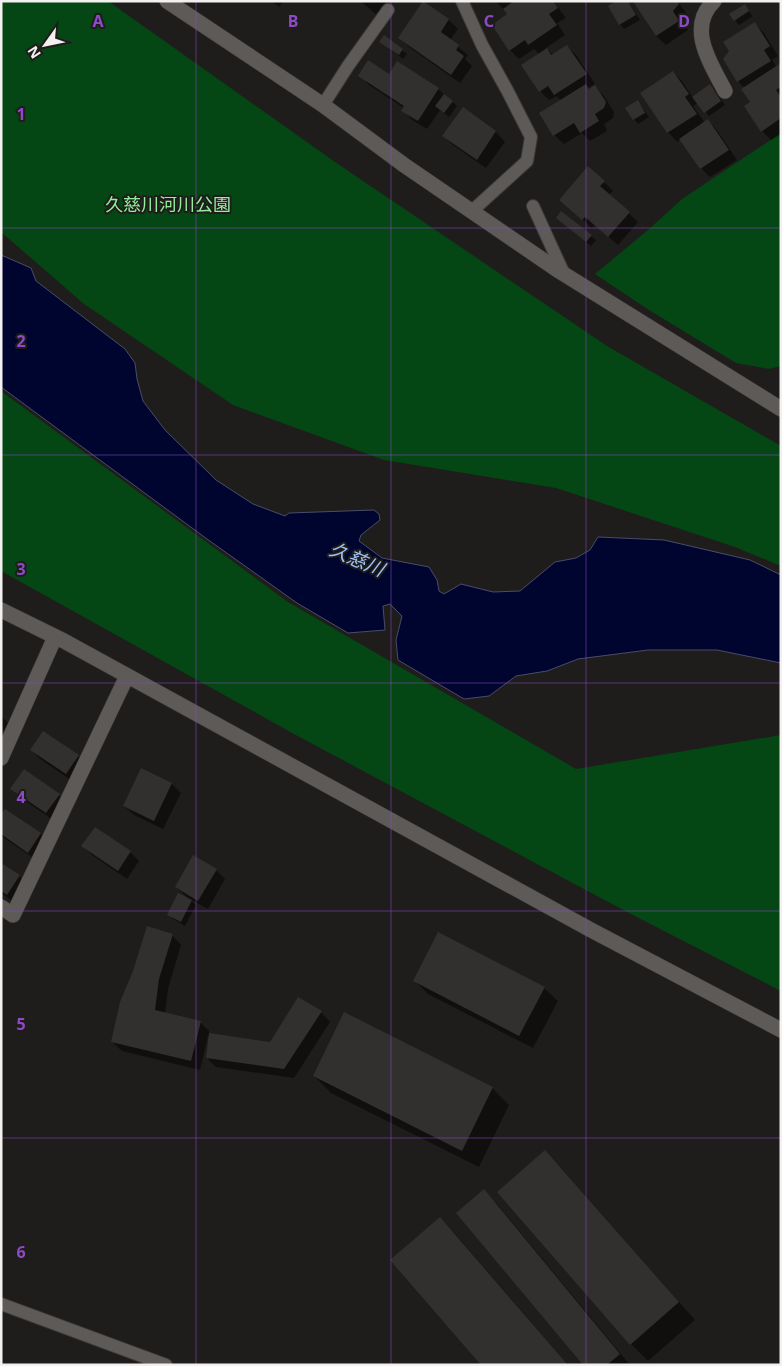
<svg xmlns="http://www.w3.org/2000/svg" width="782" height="1366" viewBox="0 0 782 1366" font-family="'Noto Sans','Noto Sans JP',sans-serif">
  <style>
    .green { fill: #044614 }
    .water { fill: #000530; stroke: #494c6a }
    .shadow { fill: #0007 }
    .building { fill: #32302e }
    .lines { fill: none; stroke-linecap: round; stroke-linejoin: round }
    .service-casing { stroke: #3c3a39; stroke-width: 14 }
    .minor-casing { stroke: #3c3a39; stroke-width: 16 }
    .service { stroke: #5d5a58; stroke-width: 12 }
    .minor { stroke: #5d5a58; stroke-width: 15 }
    .grid { fill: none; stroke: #8d4ac6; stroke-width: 1; stroke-opacity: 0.55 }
    .labels { text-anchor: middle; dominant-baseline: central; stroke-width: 4; stroke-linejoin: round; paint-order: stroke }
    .park-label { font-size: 18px; fill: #94ef9c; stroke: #1f1d1b }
    .water-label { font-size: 19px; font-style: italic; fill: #9ec3f8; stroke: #1f1d1b }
    .grid-label { font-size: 16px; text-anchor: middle; font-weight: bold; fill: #8d4ac6; stroke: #1f1d1b; stroke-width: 4; stroke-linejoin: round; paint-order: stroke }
  </style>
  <rect width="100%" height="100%" fill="#1f1d1b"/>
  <path class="green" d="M 1,1 L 108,1 L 335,162 L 607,346 L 781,446 L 781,566 L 735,547 L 556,488 L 384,460 L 233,405 L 84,304 L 1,232 Z
    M 781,133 L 781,366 L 769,369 L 736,363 L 649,310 L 595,274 L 648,230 L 682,199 Z
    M 1,391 L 288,602 L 576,769 L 781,735 L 781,991 L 627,912 L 294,734 L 1,571 Z"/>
  <path class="water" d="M 1,255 L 31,268 L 36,281 L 125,349 L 135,363 L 137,379 L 143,401 L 165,430 L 216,480 L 253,504 L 285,516 L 289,513 L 374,510 L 379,514 L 380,520 L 361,535 L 359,541 L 382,558 L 429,567 L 437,580 L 439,591 L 444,594 L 461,584 L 493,592 L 520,591 L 555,562 L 576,558 L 590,550 L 598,537 L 664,540 L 750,560 L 781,575 L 781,663 L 717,650 L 648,650 L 578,659 L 547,671 L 516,676 L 489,696 L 464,699 L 398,660 L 396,640 L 402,616 L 390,604 L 383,606 L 385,630 L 348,633 L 297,603 L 207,539 L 1,387 Z"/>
  <path class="shadow" d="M 271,1 L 283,1 L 279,7 Z
    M 360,1 L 387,1 L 376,14 Z
    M 495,1 L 553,1 L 556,5 L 566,18 L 557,23 L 565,35 L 546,48 L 553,55 L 567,46 L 576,55 L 595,84 L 588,88 L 590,90 L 595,87 L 604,96 L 614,112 L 613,118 L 604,124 L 607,131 L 590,141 L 582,133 L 564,144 L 554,135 L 561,101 L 557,96 L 549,100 L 540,91 L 540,55 L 534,49 L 519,59 L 510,50 L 509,15 L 505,8 L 503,9 Z
    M 619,1 L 628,1 L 640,20 L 624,29 L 620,24 Z
    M 635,1 L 677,1 L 687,14 L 681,20 L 688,30 L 666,45 L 656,36 Z
    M 424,3 L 449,20 L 458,29 L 450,40 L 468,55 L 465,59 L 472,66 L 460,83 L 409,47 L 400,38 Z
    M 744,6 L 753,16 L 739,25 L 731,15 Z
    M 755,24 L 764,33 L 778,56 L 772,60 L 777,67 L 781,64 L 781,134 L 771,140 L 762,131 L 745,88 L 738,81 L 724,59 Z
    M 381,42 L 402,50 L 407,54 L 403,59 Z
    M 673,72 L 682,81 L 693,98 L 714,90 L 725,105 L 709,116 L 698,103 L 693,106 L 705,123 L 708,120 L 717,130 L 737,160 L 710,177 L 701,168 L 681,139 L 677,142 L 668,132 L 642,93 Z
    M 360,75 L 389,75 L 438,89 L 457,106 L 449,117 L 440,110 L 427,129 L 412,120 L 403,110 L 404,108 L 369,85 Z
    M 638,102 L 649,117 L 638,124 L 634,119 Z
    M 463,109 L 496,132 L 505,142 L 486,168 L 453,145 L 444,136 Z
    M 604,182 L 613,191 L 609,195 L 638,222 L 618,245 L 595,225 L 592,228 L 560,200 Z
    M 562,212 L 596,240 L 591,246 L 562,222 Z
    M 1,716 L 8,723 L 1,734 Z
    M 31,750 L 78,756 L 87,765 L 75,783 L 40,759 Z
    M 172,784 L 181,793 L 163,829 L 134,815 L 124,806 Z
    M 12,789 L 59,795 L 68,804 L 56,822 L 21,798 Z
    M 5,810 L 40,834 L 50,843 L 38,861 L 1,836 L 1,816 Z
    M 83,846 L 130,852 L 139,861 L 127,879 L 92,855 Z
    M 1,864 L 19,876 L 28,885 L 16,903 L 1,893 Z
    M 216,870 L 225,879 L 208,909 L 190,899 L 196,905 L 185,926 L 173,919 L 168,915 L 188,898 L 176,887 Z
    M 172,935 L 181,945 L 168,989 L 165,1014 L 200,1022 L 209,1031 L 209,1034 L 270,1043 L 321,1012 L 330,1022 L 294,1078 L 216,1067 L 207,1058 L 210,1037 L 208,1036 L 200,1070 L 122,1051 L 112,1042 Z
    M 415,981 L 544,988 L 558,1001 L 533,1048 L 428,994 Z
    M 314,1076 L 492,1088 L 509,1105 L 479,1167 L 331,1093 Z
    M 545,1151 L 562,1169 L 695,1320 L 648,1361 L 631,1344 L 498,1192 Z
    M 484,1191 L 497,1204 L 630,1365 L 584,1365 Z
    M 440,1218 L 457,1236 L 568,1365 L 483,1365 Z"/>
  <path class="building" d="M 423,1 L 449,19 L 441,32 L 459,45 L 456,50 L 464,56 L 451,75 L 398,38 Z
    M 514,1 L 553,1 L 558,8 L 549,14 L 557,25 L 528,45 L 525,40 L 509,51 L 492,25 L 507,14 L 503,9 Z
    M 616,1 L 628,1 L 636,15 L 619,25 L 608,6 Z
    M 633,1 L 677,1 L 679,4 L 673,11 L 679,21 L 656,36 Z
    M 745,4 L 749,11 L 734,21 L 729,14 Z
    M 755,22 L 770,46 L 764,50 L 771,61 L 737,82 L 723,59 L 729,51 L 723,42 Z
    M 384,35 L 403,49 L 399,55 L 379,42 Z
    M 567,45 L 587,74 L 554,95 L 548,86 L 539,92 L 521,65 L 547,48 L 551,55 Z
    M 368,60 L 389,74 L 397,61 L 439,88 L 418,121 L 401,111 L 404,106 L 358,76 Z
    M 781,63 L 781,87 L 776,90 L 781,97 L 781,118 L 761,132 L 744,106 L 750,102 L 741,89 Z
    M 673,71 L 689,94 L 685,97 L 697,114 L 667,133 L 640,93 Z
    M 586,84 L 589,89 L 595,85 L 606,102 L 604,108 L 595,114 L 599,121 L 580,133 L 574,123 L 553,136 L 539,113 Z
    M 710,84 L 721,101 L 704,113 L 692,97 Z
    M 444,94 L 453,101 L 444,113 L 435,106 Z
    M 638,100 L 645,113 L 633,120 L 625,108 Z
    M 463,107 L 496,131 L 477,160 L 442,136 Z
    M 708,119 L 729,150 L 700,169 L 679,139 Z
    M 588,166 L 605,181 L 600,186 L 630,212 L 608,237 L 585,217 L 582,220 L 559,200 Z
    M 561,211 L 592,235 L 586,242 L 556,218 Z
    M 43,731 L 79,755 L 66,774 L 30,750 Z
    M 141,768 L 172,783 L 154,821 L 123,806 Z
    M 24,769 L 60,794 L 46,813 L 10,789 Z
    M 5,809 L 41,833 L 28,853 L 1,834 L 1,814 Z
    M 95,827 L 131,851 L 118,871 L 81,846 Z
    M 193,855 L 217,869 L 198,901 L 175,887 Z
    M 1,863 L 20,875 L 7,895 L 1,891 Z
    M 178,893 L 192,900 L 181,922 L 167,915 Z
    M 147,926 L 173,934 L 159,979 L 155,1010 L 201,1021 L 191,1061 L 111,1042 L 120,1002 L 133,971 Z
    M 438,932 L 545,987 L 519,1036 L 413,981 Z
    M 298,997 L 322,1011 L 284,1069 L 206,1058 L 209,1033 L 270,1042 Z
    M 344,1012 L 493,1087 L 462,1151 L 313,1076 Z
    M 545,1150 L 679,1302 L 630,1345 L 497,1192 Z
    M 484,1189 L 620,1354 L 607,1365 L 583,1365 L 456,1213 Z
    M 440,1217 L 568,1365 L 481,1365 L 390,1260 Z"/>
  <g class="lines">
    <defs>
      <path id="service" d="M 462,1 L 482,45 L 507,90 L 531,137 L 527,161 L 472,211
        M 323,105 L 348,66 L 388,10
        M 533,206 L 564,274
        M 1,1304 L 166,1365"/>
      <path id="minor" d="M 167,1 L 323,105 L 404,165 L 559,271 L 781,409
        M 714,1 C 686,28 711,64 725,91
        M 1,610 L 64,641 L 591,930 L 781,1030
        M 1,758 L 55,637
        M 1,907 L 13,915 L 127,676"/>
    </defs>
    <use href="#service" class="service-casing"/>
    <use href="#minor" class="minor-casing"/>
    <use href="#service" class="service"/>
    <use href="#minor" class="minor"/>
  </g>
  <path class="grid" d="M 196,1 L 196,1365M 391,1 L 391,1365M 586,1 L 586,1365M 1,228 L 781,228M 1,455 L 781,455M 1,683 L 781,683M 1,911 L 781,911M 1,1138 L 781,1138"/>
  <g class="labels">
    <g class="park-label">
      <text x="168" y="204">久慈川河川公園</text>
    </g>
    <g class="water-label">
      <text transform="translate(357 559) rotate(23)">久慈川</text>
    </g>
  </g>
  <g class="grid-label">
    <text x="98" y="27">A</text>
    <text x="293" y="27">B</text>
    <text x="489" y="27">C</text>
    <text x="684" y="27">D</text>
    <text x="21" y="120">1</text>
    <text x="21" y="347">2</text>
    <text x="21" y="575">3</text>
    <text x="21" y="803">4</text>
    <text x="21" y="1030">5</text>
    <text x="21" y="1258">6</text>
  </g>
  <rect width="782" height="1366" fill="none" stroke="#f3f1f0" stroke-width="5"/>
  <g transform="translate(45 45) rotate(237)" stroke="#1f1d1b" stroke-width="4" paint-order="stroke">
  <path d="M0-4L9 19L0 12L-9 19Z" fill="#f3f1f0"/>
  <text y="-8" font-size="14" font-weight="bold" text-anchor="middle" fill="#f3f1f0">N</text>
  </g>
</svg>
